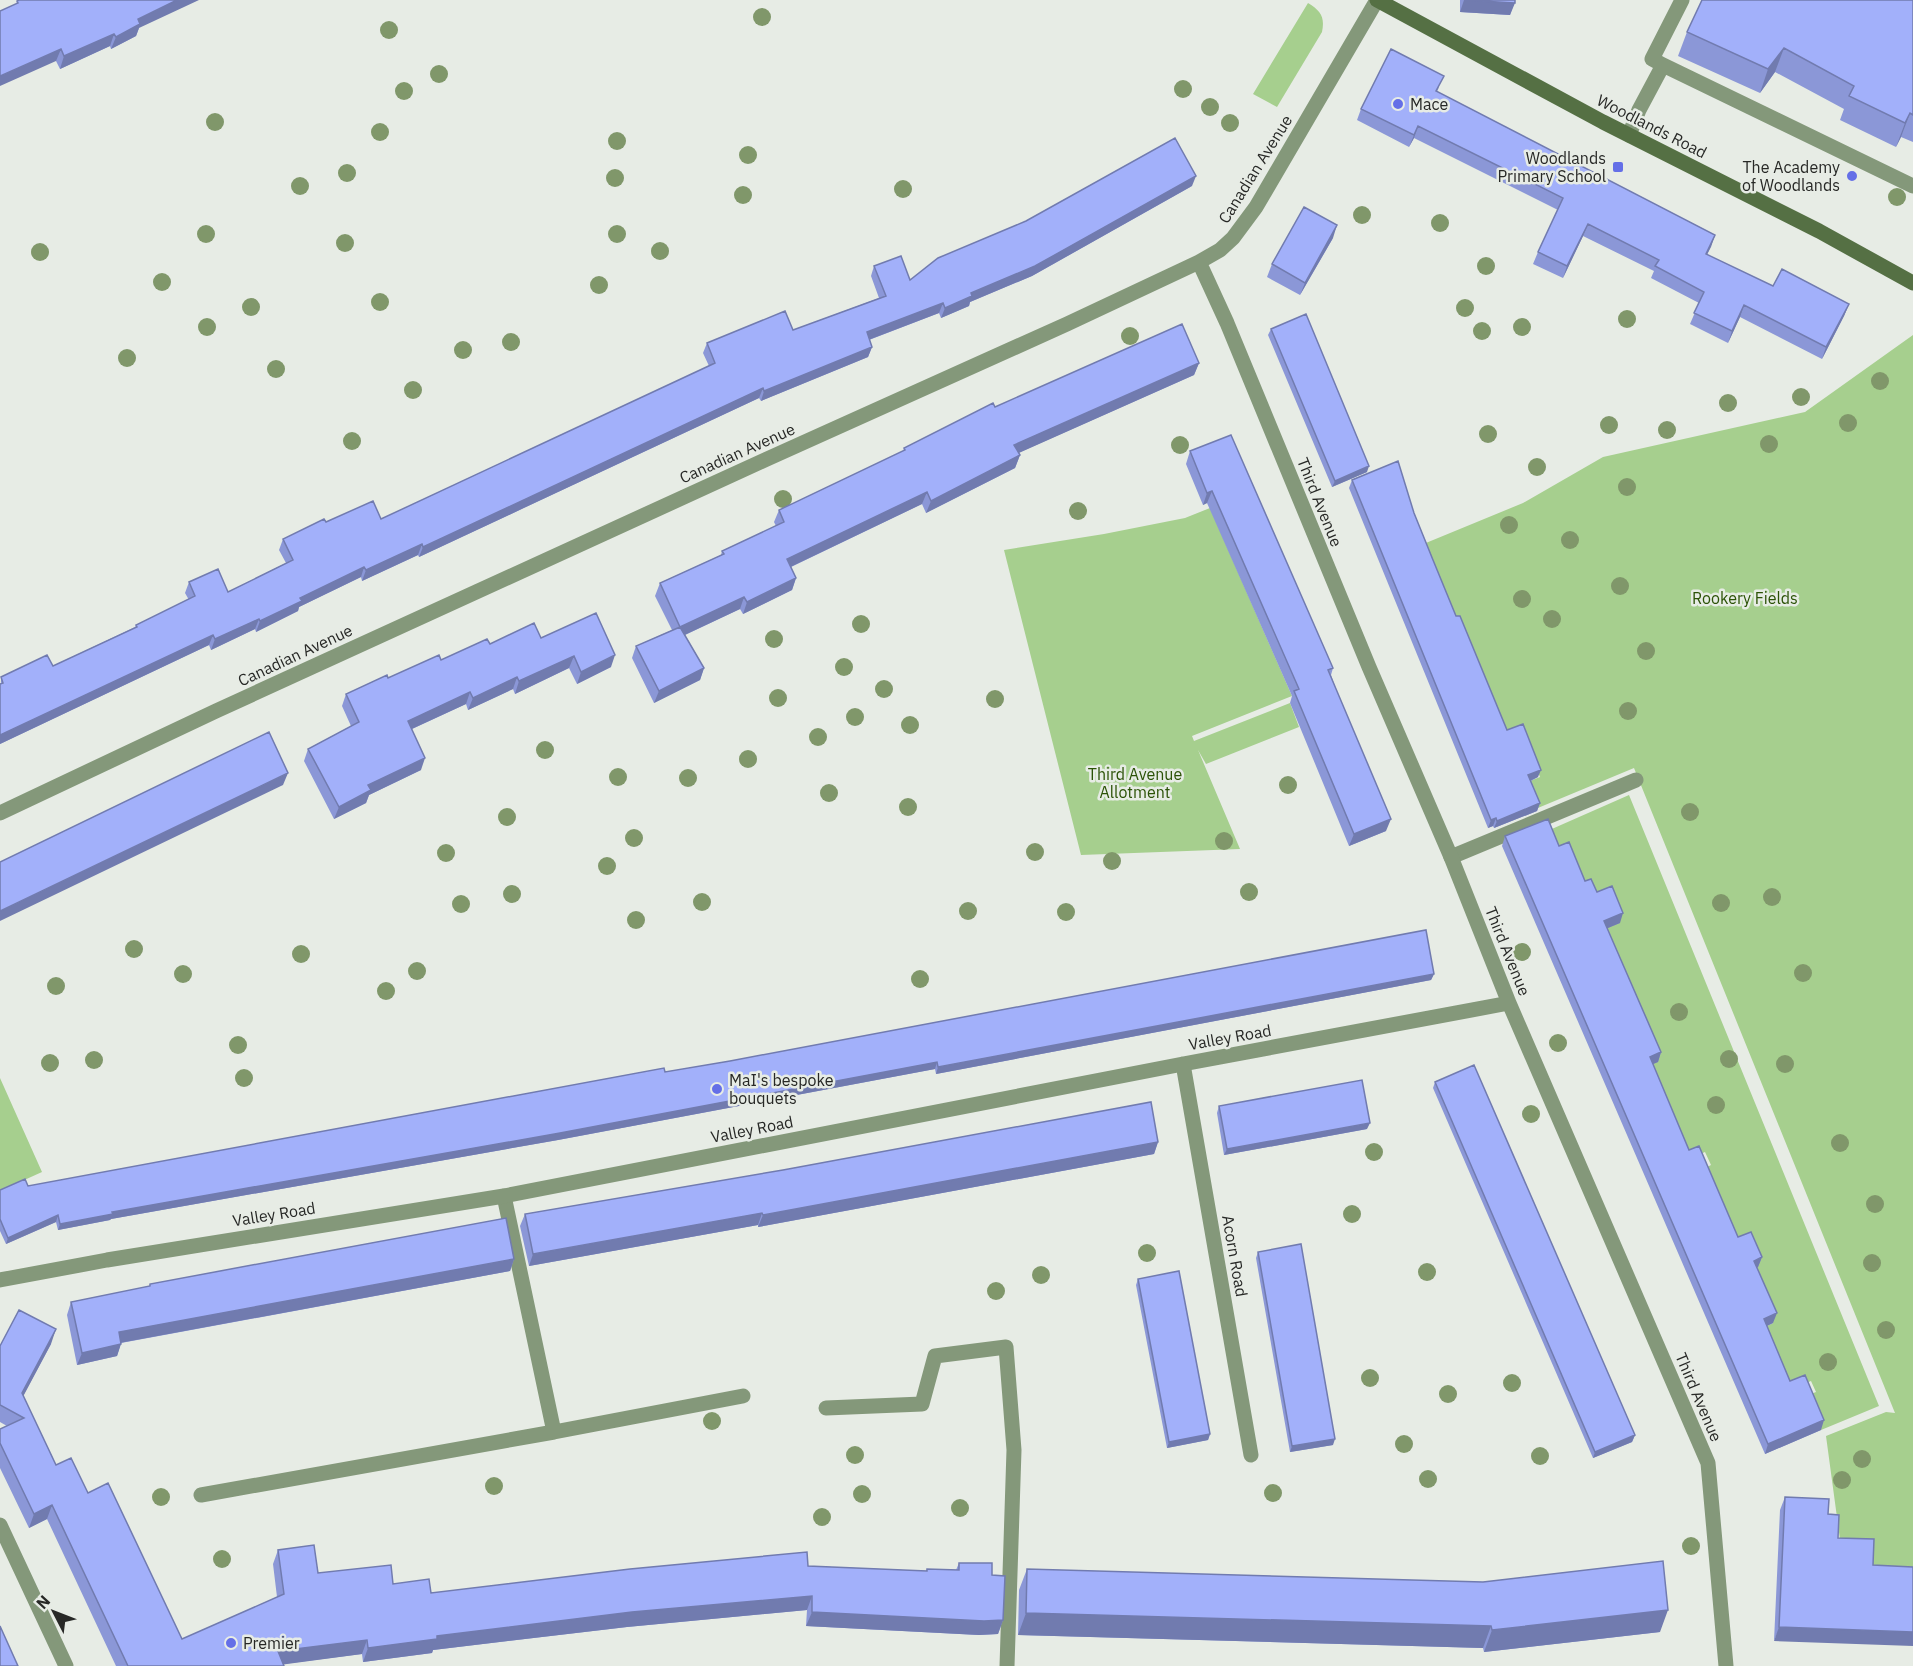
<svg xmlns="http://www.w3.org/2000/svg" width="1913" height="1666" viewBox="0 0 1913 1666" font-family="'IBM Plex Sans',sans-serif">
  <style>
    .green { fill: #a6cf8e }
    .lines { fill: none; stroke-linecap: round; stroke-linejoin: round }
    .lane { stroke: #84987a; stroke-width: 15 }
    .street { stroke: #84987a; stroke-width: 15 }
    .secondary { stroke: #557044; stroke-width: 15 }
    .tree { fill: #80976a }
    .wall { fill: #8b97d7 }
    .shaded-wall { fill: #717baf }
    .building { fill: #a2b0fa; stroke: #717baf; stroke-width: 1.5 }
    .poi-dot { fill: #646fe7; stroke: #e7ece5; stroke-width: 2 }
    .labels { text-anchor: middle; dominant-baseline: central; stroke-width: 5; stroke-linejoin: round; paint-order: stroke }
    .poi-label { font-size: 16px; fill: #272826; stroke: #e7ece5; text-anchor: start }
    .street-label { font-size: 16px; fill: #272826; stroke: #e7ece5 }
    .park-label { font-size: 16px; fill: #2b5206; stroke: #e7ece5 }
  </style>
  <rect width="100%" height="100%" fill="#e7ece5"/>
  <path class="green" d="M 1308,3 C 1321,11 1325,17 1322,32 L 1277,107 L 1253,94 Z
    M 1913,335 L 1913,1600 L 1841,1547 L 1826,1436 L 1886,1412 L 1895,1413 L 1634,768 L 1533,810 L 1522,784 L 1540,777 L 1533,759 L 1504,738 L 1421,545 L 1523,503 L 1603,457 L 1805,412 Z
    M 1210,508 L 1292,696 L 1192,736 L 1194,741 L 1290,703 L 1299,727 L 1206,764 L 1198,750 L 1240,849 L 1081,855 L 1004,550 L 1104,534 L 1185,518 Z
    M 1629,795 L 1879,1406 L 1821,1430 L 1803,1397 L 1816,1392 L 1811,1381 L 1786,1391 L 1760,1329 L 1773,1323 L 1744,1273 L 1758,1267 L 1726,1251 L 1701,1170 L 1711,1165 L 1705,1152 L 1686,1160 L 1589,935 L 1619,923 C 1586,897 1561,871 1545,832 Z
    M 0,1078 L 42,1172 L 0,1191 Z"/>
  <g class="lines">
    <path class="lane" d="M 1663,65 L 1913,186
      M 1629,135 L 1639,110 L 1663,65 L 1652,59 L 1682,0
      M 1451,857 L 1636,780
      M 826,1408 L 922,1404 L 935,1356 L 1006,1347 L 1014,1450 L 1007,1666
      M 554,1432 L 743,1396
      M 201,1495 L 554,1432 L 504,1196"/>
    <path class="street" d="M 1199,262 L 1227,323 L 1369,667 L 1451,857 L 1509,1003 L 1708,1463 L 1726,1666
      M 0,813 L 216,711 L 767,459 L 1067,324 L 1199,262 L 1220,250 L 1233,238 L 1256,207 L 1377,0
      M 1183,1064 L 1251,1455
      M 0,1280 L 107,1260 L 504,1196 L 1183,1064 L 1509,1003
      M 0,1525 L 66,1666"/>
    <path class="secondary" d="M 1377,0 L 1603,122 L 1819,231 L 1913,283"/>
  </g>
  <g class="tree">
    <circle cx="762" cy="17" r="9"/>
    <circle cx="389" cy="30" r="9"/>
    <circle cx="439" cy="74" r="9"/>
    <circle cx="1183" cy="89" r="9"/>
    <circle cx="404" cy="91" r="9"/>
    <circle cx="1210" cy="107" r="9"/>
    <circle cx="215" cy="122" r="9"/>
    <circle cx="1230" cy="123" r="9"/>
    <circle cx="380" cy="132" r="9"/>
    <circle cx="617" cy="141" r="9"/>
    <circle cx="748" cy="155" r="9"/>
    <circle cx="347" cy="173" r="9"/>
    <circle cx="615" cy="178" r="9"/>
    <circle cx="300" cy="186" r="9"/>
    <circle cx="903" cy="189" r="9"/>
    <circle cx="743" cy="195" r="9"/>
    <circle cx="1897" cy="197" r="9"/>
    <circle cx="1362" cy="215" r="9"/>
    <circle cx="1440" cy="223" r="9"/>
    <circle cx="206" cy="234" r="9"/>
    <circle cx="617" cy="234" r="9"/>
    <circle cx="345" cy="243" r="9"/>
    <circle cx="660" cy="251" r="9"/>
    <circle cx="40" cy="252" r="9"/>
    <circle cx="1486" cy="266" r="9"/>
    <circle cx="162" cy="282" r="9"/>
    <circle cx="599" cy="285" r="9"/>
    <circle cx="380" cy="302" r="9"/>
    <circle cx="251" cy="307" r="9"/>
    <circle cx="1465" cy="308" r="9"/>
    <circle cx="1627" cy="319" r="9"/>
    <circle cx="207" cy="327" r="9"/>
    <circle cx="1522" cy="327" r="9"/>
    <circle cx="1482" cy="331" r="9"/>
    <circle cx="1130" cy="336" r="9"/>
    <circle cx="511" cy="342" r="9"/>
    <circle cx="463" cy="350" r="9"/>
    <circle cx="127" cy="358" r="9"/>
    <circle cx="276" cy="369" r="9"/>
    <circle cx="1880" cy="381" r="9"/>
    <circle cx="413" cy="390" r="9"/>
    <circle cx="1801" cy="397" r="9"/>
    <circle cx="1728" cy="403" r="9"/>
    <circle cx="1848" cy="423" r="9"/>
    <circle cx="1609" cy="425" r="9"/>
    <circle cx="1667" cy="430" r="9"/>
    <circle cx="1488" cy="434" r="9"/>
    <circle cx="352" cy="441" r="9"/>
    <circle cx="1769" cy="444" r="9"/>
    <circle cx="1180" cy="445" r="9"/>
    <circle cx="1537" cy="467" r="9"/>
    <circle cx="1627" cy="487" r="9"/>
    <circle cx="783" cy="499" r="9"/>
    <circle cx="1078" cy="511" r="9"/>
    <circle cx="1509" cy="525" r="9"/>
    <circle cx="1570" cy="540" r="9"/>
    <circle cx="1620" cy="586" r="9"/>
    <circle cx="1522" cy="599" r="9"/>
    <circle cx="1552" cy="619" r="9"/>
    <circle cx="861" cy="624" r="9"/>
    <circle cx="774" cy="639" r="9"/>
    <circle cx="1646" cy="651" r="9"/>
    <circle cx="844" cy="667" r="9"/>
    <circle cx="884" cy="689" r="9"/>
    <circle cx="778" cy="698" r="9"/>
    <circle cx="995" cy="699" r="9"/>
    <circle cx="1628" cy="711" r="9"/>
    <circle cx="855" cy="717" r="9"/>
    <circle cx="910" cy="725" r="9"/>
    <circle cx="818" cy="737" r="9"/>
    <circle cx="545" cy="750" r="9"/>
    <circle cx="748" cy="759" r="9"/>
    <circle cx="618" cy="777" r="9"/>
    <circle cx="688" cy="778" r="9"/>
    <circle cx="1288" cy="785" r="9"/>
    <circle cx="829" cy="793" r="9"/>
    <circle cx="908" cy="807" r="9"/>
    <circle cx="1690" cy="812" r="9"/>
    <circle cx="507" cy="817" r="9"/>
    <circle cx="634" cy="838" r="9"/>
    <circle cx="1224" cy="841" r="9"/>
    <circle cx="1035" cy="852" r="9"/>
    <circle cx="446" cy="853" r="9"/>
    <circle cx="1112" cy="861" r="9"/>
    <circle cx="607" cy="866" r="9"/>
    <circle cx="1249" cy="892" r="9"/>
    <circle cx="512" cy="894" r="9"/>
    <circle cx="1772" cy="897" r="9"/>
    <circle cx="702" cy="902" r="9"/>
    <circle cx="1721" cy="903" r="9"/>
    <circle cx="461" cy="904" r="9"/>
    <circle cx="968" cy="911" r="9"/>
    <circle cx="1066" cy="912" r="9"/>
    <circle cx="636" cy="920" r="9"/>
    <circle cx="134" cy="949" r="9"/>
    <circle cx="1522" cy="952" r="9"/>
    <circle cx="301" cy="954" r="9"/>
    <circle cx="417" cy="971" r="9"/>
    <circle cx="1803" cy="973" r="9"/>
    <circle cx="183" cy="974" r="9"/>
    <circle cx="920" cy="979" r="9"/>
    <circle cx="56" cy="986" r="9"/>
    <circle cx="386" cy="991" r="9"/>
    <circle cx="1679" cy="1012" r="9"/>
    <circle cx="1558" cy="1043" r="9"/>
    <circle cx="238" cy="1045" r="9"/>
    <circle cx="1729" cy="1059" r="9"/>
    <circle cx="94" cy="1060" r="9"/>
    <circle cx="50" cy="1063" r="9"/>
    <circle cx="1785" cy="1064" r="9"/>
    <circle cx="244" cy="1078" r="9"/>
    <circle cx="1716" cy="1105" r="9"/>
    <circle cx="1531" cy="1114" r="9"/>
    <circle cx="1840" cy="1143" r="9"/>
    <circle cx="1374" cy="1152" r="9"/>
    <circle cx="1875" cy="1204" r="9"/>
    <circle cx="1352" cy="1214" r="9"/>
    <circle cx="1147" cy="1253" r="9"/>
    <circle cx="1872" cy="1263" r="9"/>
    <circle cx="1427" cy="1272" r="9"/>
    <circle cx="1041" cy="1275" r="9"/>
    <circle cx="996" cy="1291" r="9"/>
    <circle cx="1886" cy="1330" r="9"/>
    <circle cx="1828" cy="1362" r="9"/>
    <circle cx="1370" cy="1378" r="9"/>
    <circle cx="1512" cy="1383" r="9"/>
    <circle cx="1448" cy="1394" r="9"/>
    <circle cx="712" cy="1421" r="9"/>
    <circle cx="1404" cy="1444" r="9"/>
    <circle cx="855" cy="1455" r="9"/>
    <circle cx="1540" cy="1456" r="9"/>
    <circle cx="1862" cy="1459" r="9"/>
    <circle cx="1428" cy="1479" r="9"/>
    <circle cx="1842" cy="1480" r="9"/>
    <circle cx="494" cy="1486" r="9"/>
    <circle cx="1273" cy="1493" r="9"/>
    <circle cx="862" cy="1494" r="9"/>
    <circle cx="161" cy="1497" r="9"/>
    <circle cx="960" cy="1508" r="9"/>
    <circle cx="822" cy="1517" r="9"/>
    <circle cx="1691" cy="1546" r="9"/>
    <circle cx="222" cy="1559" r="9"/>
  </g>
  <path class="wall" d="M 1460,0 L 1515,0 L 1510,15 L 1460,12 Z
    M 1913,0 L 1913,142 L 1901,137 L 1896,147 L 1840,120 L 1844,109 L 1775,72 L 1760,93 L 1678,56 L 1687,32 Z
    M 17,1 L 139,28 L 136,36 L 111,49 L 110,46 L 60,69 L 56,61 L 16,4 Z
    M 1439,87 L 1437,92 L 1715,235 L 1707,255 L 1773,286 L 1849,304 L 1844,316 L 1822,359 L 1740,317 L 1728,343 L 1690,324 L 1699,303 L 1651,278 L 1654,271 L 1583,236 L 1563,278 L 1533,264 L 1538,252 L 1558,210 L 1414,138 L 1409,147 L 1357,120 L 1361,109 Z
    M 1192,186 L 1032,276 L 970,302 L 969,306 L 941,318 L 939,313 L 869,340 L 872,347 L 868,357 L 761,401 L 759,398 L 419,557 L 418,555 L 362,581 L 361,577 L 299,607 L 298,611 L 256,632 L 255,629 L 211,650 L 209,645 L 0,744 L 1,677 L 53,666 L 135,627 L 136,625 L 189,600 L 185,593 L 189,582 L 228,592 L 286,563 L 279,550 L 283,539 L 326,522 L 381,519 L 709,366 L 703,353 L 707,343 L 793,330 L 879,298 L 871,276 L 874,266 L 910,280 Z
    M 1333,238 L 1300,295 L 1267,277 L 1272,264 Z
    M 1271,329 L 1367,472 L 1332,487 L 1268,335 Z
    M 1199,363 L 1194,375 L 1018,453 L 1020,455 L 1015,468 L 926,513 L 922,504 L 791,567 L 796,578 L 792,590 L 743,614 L 740,609 L 685,635 L 704,668 L 700,680 L 654,703 L 632,658 L 636,646 L 672,630 L 655,596 L 660,583 L 721,555 L 722,551 L 776,526 L 774,522 L 779,510 L 903,451 L 904,448 L 995,407 Z
    M 1190,451 L 1333,668 L 1331,675 L 1386,831 L 1349,846 L 1290,703 L 1292,696 L 1207,503 L 1203,505 L 1186,464 Z
    M 1352,480 L 1414,513 L 1456,616 L 1507,730 L 1538,777 L 1531,781 L 1540,803 L 1537,811 L 1494,828 L 1493,826 L 1488,828 L 1349,488 Z
    M 541,638 L 611,667 L 577,684 L 569,668 L 515,694 L 513,689 L 468,710 L 466,704 L 412,729 L 421,770 L 369,795 L 366,803 L 334,819 L 304,761 L 308,749 L 351,726 L 342,706 L 346,694 L 490,644 Z
    M 1505,836 L 1559,846 L 1585,881 L 1597,892 L 1620,923 L 1607,928 L 1661,1052 L 1658,1062 L 1653,1064 L 1689,1150 L 1738,1237 L 1762,1257 L 1758,1267 L 1757,1268 L 1773,1323 L 1767,1326 L 1790,1381 L 1821,1430 L 1765,1454 L 1502,846 Z
    M 1434,974 L 1431,980 L 936,1074 L 935,1069 L 558,1140 L 111,1219 L 110,1220 L 58,1230 L 56,1222 L 6,1244 L 0,1231 L 0,1190 L 28,1186 L 665,1072 Z
    M 1435,1082 L 1635,1435 L 1632,1442 L 1593,1458 L 1433,1088 Z
    M 1219,1106 L 1367,1129 L 1224,1155 L 1217,1113 Z
    M 1158,1142 L 1154,1154 L 758,1227 L 758,1225 L 529,1266 L 520,1226 L 525,1214 Z
    M 1258,1252 L 1333,1445 L 1290,1452 L 1256,1258 Z
    M 514,1259 L 510,1271 L 121,1343 L 117,1356 L 77,1365 L 67,1315 L 71,1302 L 149,1287 L 150,1284 Z
    M 1138,1279 L 1210,1434 L 1208,1440 L 1167,1448 L 1136,1285 Z
    M 51,1344 L 23,1396 L 56,1465 L 88,1493 L 182,1639 L 277,1597 L 273,1564 L 278,1550 L 318,1573 L 393,1584 L 431,1593 L 808,1566 L 926,1571 L 927,1569 L 956,1570 L 959,1563 L 992,1575 L 1003,1620 L 998,1634 L 979,1635 L 806,1626 L 807,1610 L 627,1627 L 433,1650 L 432,1653 L 363,1662 L 362,1654 L 283,1664 L 284,1666 L 116,1666 L 47,1519 L 29,1528 L 0,1468 L 0,1429 L 7,1426 L 0,1422 L 0,1346 Z
    M 1785,1497 L 1828,1514 L 1774,1641 L 1780,1510 Z
    M 1027,1569 L 1660,1632 L 1484,1652 L 1483,1648 L 1018,1635 L 1019,1590 Z"/>
  <path class="shaded-wall" d="M 177,0 L 199,0 L 139,28 L 136,36 L 111,49 L 116,37 L 138,19 Z
    M 1464,0 L 1515,3 L 1510,15 L 1460,12 Z
    M 114,34 L 110,46 L 60,69 L 64,56 Z
    M 1784,48 L 1775,72 L 1760,93 L 1768,69 Z
    M 61,49 L 56,61 L 0,86 L 0,76 Z
    M 1910,113 L 1901,137 L 1896,147 L 1905,123 Z
    M 1418,126 L 1414,138 L 1409,147 L 1414,135 Z
    M 1196,176 L 1192,186 L 1032,276 L 970,302 L 969,306 L 941,318 L 945,308 L 971,293 Z
    M 1588,224 L 1583,236 L 1563,278 L 1567,266 Z
    M 1337,225 L 1333,238 L 1300,295 L 1305,283 Z
    M 1715,235 L 1711,247 L 1701,266 L 1706,254 Z
    M 943,303 L 939,313 L 863,342 L 867,332 Z
    M 1849,304 L 1844,316 L 1822,359 L 1826,347 Z
    M 1744,305 L 1740,317 L 1728,343 L 1732,331 Z
    M 872,347 L 868,357 L 761,401 L 764,391 Z
    M 1199,363 L 1194,375 L 1010,457 L 1014,445 Z
    M 763,388 L 759,398 L 419,557 L 423,547 Z
    M 1020,455 L 1015,468 L 926,513 L 931,501 Z
    M 1369,466 L 1367,472 L 1332,487 L 1335,481 Z
    M 1212,491 L 1207,503 L 1203,505 L 1207,493 Z
    M 927,492 L 922,504 L 782,571 L 787,559 Z
    M 422,544 L 418,555 L 362,581 L 366,570 Z
    M 364,567 L 361,577 L 299,607 L 298,611 L 256,632 L 260,621 L 300,598 Z
    M 796,578 L 792,590 L 743,614 L 747,602 Z
    M 744,597 L 740,609 L 676,639 L 680,627 Z
    M 259,619 L 255,629 L 211,650 L 215,639 Z
    M 213,635 L 209,645 L 0,744 L 0,735 Z
    M 615,655 L 611,667 L 577,684 L 581,672 Z
    M 574,656 L 569,668 L 515,694 L 519,681 Z
    M 704,668 L 700,680 L 654,703 L 659,691 Z
    M 517,677 L 513,689 L 468,710 L 473,698 Z
    M 470,692 L 466,704 L 403,733 L 408,721 Z
    M 425,758 L 421,770 L 369,795 L 366,803 L 334,819 L 339,807 L 368,785 Z
    M 1541,770 L 1538,777 L 1525,783 L 1528,775 Z
    M 288,773 L 283,785 L 0,921 L 0,911 Z
    M 1540,803 L 1537,811 L 1494,828 L 1497,821 Z
    M 1496,818 L 1493,826 L 1488,828 L 1491,820 Z
    M 1391,819 L 1386,831 L 1349,846 L 1354,834 Z
    M 1623,913 L 1620,923 L 1601,931 L 1604,921 Z
    M 1434,974 L 1431,980 L 936,1074 L 938,1067 Z
    M 1661,1052 L 1658,1062 L 1646,1067 L 1650,1057 Z
    M 937,1062 L 935,1069 L 558,1140 L 111,1219 L 110,1220 L 58,1230 L 60,1224 L 112,1212 Z
    M 1370,1123 L 1367,1129 L 1224,1155 L 1227,1149 Z
    M 1158,1142 L 1154,1154 L 758,1227 L 763,1215 Z
    M 762,1213 L 758,1225 L 529,1266 L 533,1254 Z
    M 58,1215 L 56,1222 L 6,1244 L 8,1238 Z
    M 1762,1257 L 1758,1267 L 1751,1271 L 1754,1261 Z
    M 514,1259 L 510,1271 L 114,1344 L 119,1332 Z
    M 1777,1313 L 1773,1323 L 1760,1329 L 1764,1319 Z
    M 56,1329 L 51,1344 L 17,1408 L 22,1393 Z
    M 121,1344 L 117,1356 L 77,1365 L 82,1353 Z
    M 1824,1420 L 1821,1430 L 1765,1454 L 1768,1444 Z
    M 1210,1434 L 1208,1440 L 1167,1448 L 1169,1442 Z
    M 1635,1435 L 1632,1442 L 1593,1458 L 1595,1452 Z
    M 1335,1439 L 1333,1445 L 1290,1452 L 1292,1446 Z
    M 52,1505 L 47,1519 L 29,1528 L 34,1514 Z
    M 812,1596 L 807,1610 L 627,1627 L 433,1650 L 432,1653 L 363,1662 L 368,1648 L 437,1636 L 632,1612 Z
    M 1668,1610 L 1660,1632 L 1484,1652 L 1492,1630 Z
    M 812,1612 L 1003,1620 L 998,1634 L 979,1635 L 806,1626 Z
    M 1026,1613 L 1491,1626 L 1483,1648 L 1018,1635 Z
    M 1779,1627 L 1913,1632 L 1913,1646 L 1774,1641 Z
    M 367,1640 L 362,1654 L 272,1666 L 278,1651 Z"/>
  <path class="building" d="M 19,0 L 177,0 L 138,19 L 140,24 L 116,37 L 114,34 L 64,56 L 61,49 L 0,76 L 0,11 L 18,3 L 17,1 Z
    M 1464,0 L 1515,0 L 1515,3 Z
    M 1702,0 L 1913,0 L 1913,115 L 1910,113 L 1905,123 L 1849,96 L 1854,86 L 1784,48 L 1768,69 L 1687,32 Z
    M 1391,49 L 1444,76 L 1436,91 L 1715,235 L 1706,254 L 1773,286 L 1782,269 L 1849,304 L 1826,347 L 1744,305 L 1732,331 L 1694,313 L 1704,292 L 1655,266 L 1659,260 L 1588,224 L 1567,266 L 1538,252 L 1563,198 L 1418,126 L 1414,135 L 1361,109 Z
    M 1175,138 L 1196,176 L 1035,266 L 971,293 L 972,296 L 945,308 L 943,303 L 867,332 L 872,347 L 764,391 L 763,388 L 423,547 L 422,544 L 366,570 L 364,567 L 300,598 L 302,601 L 260,621 L 259,619 L 215,639 L 213,635 L 0,735 L 0,684 L 3,683 L 1,677 L 47,655 L 53,666 L 137,627 L 136,625 L 195,596 L 189,582 L 218,569 L 228,592 L 293,560 L 283,539 L 324,519 L 326,522 L 373,501 L 381,519 L 715,363 L 707,343 L 785,311 L 793,330 L 886,296 L 874,266 L 901,256 L 910,280 L 938,258 L 1026,221 Z
    M 1304,207 L 1337,225 L 1305,283 L 1272,264 Z
    M 1306,314 L 1369,466 L 1335,481 L 1271,329 Z
    M 1182,324 L 1199,363 L 1014,445 L 1020,455 L 931,501 L 927,492 L 787,559 L 796,578 L 747,602 L 744,597 L 680,627 L 660,583 L 724,554 L 722,551 L 784,522 L 779,510 L 905,450 L 904,448 L 993,403 L 995,407 Z
    M 1231,435 L 1333,668 L 1328,670 L 1391,819 L 1354,834 L 1294,691 L 1299,689 L 1212,491 L 1207,493 L 1190,451 Z
    M 1398,461 L 1414,513 L 1433,560 L 1456,616 L 1460,616 L 1507,730 L 1523,724 L 1541,770 L 1528,775 L 1540,803 L 1497,821 L 1496,818 L 1491,820 L 1352,480 Z
    M 596,613 L 615,655 L 581,672 L 574,656 L 519,681 L 517,677 L 473,698 L 470,692 L 408,721 L 425,758 L 368,785 L 371,790 L 339,807 L 308,749 L 359,722 L 346,694 L 387,675 L 388,678 L 439,655 L 441,660 L 487,639 L 490,644 L 534,623 L 541,638 Z
    M 680,627 L 704,668 L 659,691 L 636,646 Z
    M 269,732 L 288,773 L 0,911 L 0,862 Z
    M 1548,819 L 1559,846 L 1569,842 L 1585,881 L 1591,879 L 1597,892 L 1612,886 L 1623,913 L 1604,921 L 1661,1052 L 1650,1057 L 1689,1150 L 1699,1146 L 1738,1237 L 1751,1232 L 1762,1257 L 1754,1261 L 1777,1313 L 1764,1319 L 1790,1381 L 1805,1375 L 1824,1420 L 1768,1444 L 1505,836 Z
    M 1426,930 L 1434,974 L 938,1067 L 937,1062 L 560,1133 L 112,1212 L 113,1214 L 60,1224 L 58,1215 L 8,1238 L 0,1219 L 0,1190 L 25,1179 L 28,1186 L 664,1068 L 665,1072 L 730,1061 Z
    M 1474,1065 L 1635,1435 L 1595,1452 L 1435,1082 Z
    M 1362,1080 L 1370,1123 L 1227,1149 L 1219,1106 Z
    M 1151,1102 L 1158,1142 L 763,1215 L 762,1213 L 533,1254 L 525,1214 L 783,1170 Z
    M 506,1218 L 514,1259 L 119,1332 L 121,1344 L 82,1353 L 71,1302 L 150,1286 L 150,1284 Z
    M 1301,1244 L 1335,1439 L 1292,1446 L 1258,1252 Z
    M 1179,1271 L 1210,1434 L 1169,1442 L 1138,1279 Z
    M 19,1310 L 56,1329 L 22,1393 L 56,1465 L 71,1458 L 88,1493 L 108,1483 L 182,1639 L 284,1594 L 278,1550 L 314,1545 L 318,1573 L 391,1565 L 393,1584 L 429,1579 L 431,1593 L 630,1569 L 807,1552 L 808,1566 L 927,1571 L 927,1569 L 959,1570 L 959,1563 L 992,1563 L 992,1575 L 1005,1576 L 1003,1620 L 984,1621 L 812,1612 L 812,1596 L 632,1612 L 437,1636 L 437,1639 L 368,1648 L 367,1640 L 278,1651 L 284,1666 L 128,1666 L 52,1505 L 34,1514 L 0,1443 L 0,1429 L 24,1418 L 0,1405 L 0,1346 Z
    M 1785,1497 L 1829,1499 L 1828,1514 L 1839,1515 L 1838,1538 L 1874,1539 L 1873,1565 L 1913,1567 L 1913,1632 L 1779,1627 Z
    M 1663,1561 L 1668,1610 L 1492,1630 L 1491,1626 L 1026,1613 L 1027,1569 L 1483,1582 Z
    M 0,1626 L 18,1666 L 0,1666 Z"/>
  <g class="poi-dot">
    <circle cx="1398" cy="104" r="6"/>
    <rect x="1612" y="161" width="12" height="12" rx="3"/>
    <circle cx="1852" cy="176" r="6"/>
    <circle cx="717" cy="1089" r="6"/>
    <circle cx="231" cy="1643" r="6"/>
  </g>
  <g class="labels">
    <g class="poi-label">
      <text x="1410" y="104">Mace</text>
      <text x="1606" y="158" text-anchor="end">Woodlands<tspan x="1606" dy="18">Primary School</tspan></text>
      <text x="1840" y="167" text-anchor="end">The Academy<tspan x="1840" dy="18">of Woodlands</tspan></text>
      <text x="729" y="1080">MaI's bespoke<tspan x="729" dy="18">bouquets</tspan></text>
      <text x="243" y="1643">Premier</text>
    </g>
    <g class="street-label">
      <text transform="translate(1652 126) rotate(27)">Woodlands Road</text>
      <text transform="translate(1255 169) rotate(-58)">Canadian Avenue</text>
      <text transform="translate(737 453) rotate(-24)">Canadian Avenue</text>
      <text transform="translate(1320 502) rotate(68)">Third Avenue</text>
      <text transform="translate(295 655) rotate(-25)">Canadian Avenue</text>
      <text transform="translate(1508 951) rotate(68)">Third Avenue</text>
      <text transform="translate(1230 1037) rotate(-10)">Valley Road</text>
      <text transform="translate(752 1129) rotate(-11)">Valley Road</text>
      <text transform="translate(274 1214) rotate(-9)">Valley Road</text>
      <text transform="translate(1235 1256) rotate(80)">Acorn Road</text>
      <text transform="translate(1699 1397) rotate(67)">Third Avenue</text>
    </g>
    <g class="park-label">
      <text x="1745" y="598">Rookery Fields</text>
      <text x="1135" y="774">Third Avenue<tspan x="1135" dy="18">Allotment</tspan></text>
    </g>
  </g>
  <g transform="translate(54 1612) rotate(312)" stroke="#e7ece5" stroke-width="4.5" paint-order="stroke">
  <path d="M0-4.5L10 22L0 15L-10 22Z" fill="#272826"/>
  <text y="-9" font-size="16" font-weight="bold" text-anchor="middle" fill="#272826">N</text>
  </g>
</svg>
